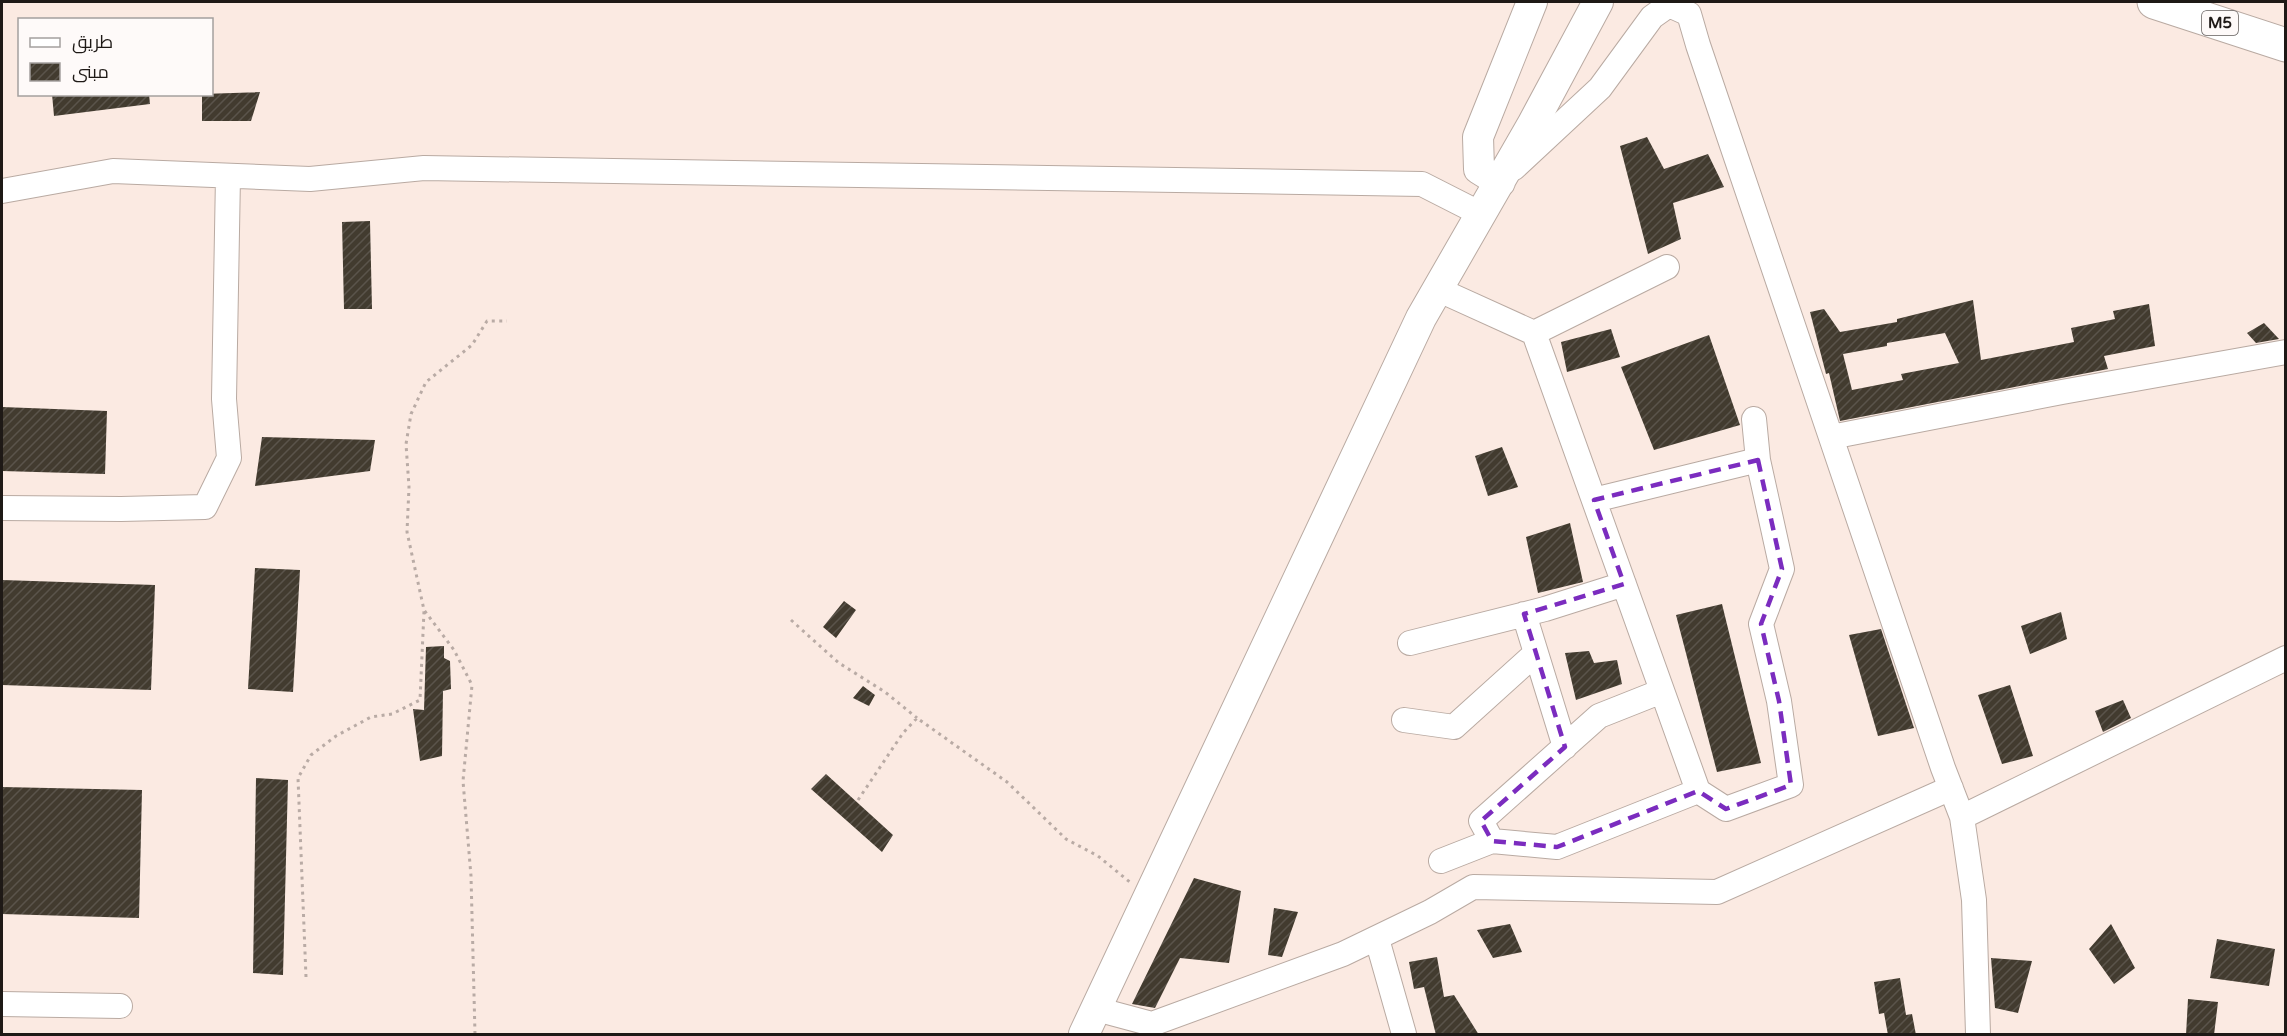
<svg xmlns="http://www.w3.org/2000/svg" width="2287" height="1036" viewBox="0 0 2287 1036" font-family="'Varela Round',Cairo,sans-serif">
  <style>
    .building { fill: url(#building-hatch); fill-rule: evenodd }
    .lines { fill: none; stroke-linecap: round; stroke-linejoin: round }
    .minor-casing { stroke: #b9aaa2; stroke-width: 26 }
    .major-casing { stroke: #b9aaa2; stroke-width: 32 }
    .highway-casing { stroke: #b9aaa2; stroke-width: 35 }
    .path { stroke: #b9aba5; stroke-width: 3; stroke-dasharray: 3 4.5; stroke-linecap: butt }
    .minor { stroke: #fff; stroke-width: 24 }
    .major { stroke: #fff; stroke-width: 30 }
    .highway { stroke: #fff; stroke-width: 33 }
    .marked { fill: none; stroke: #7b2cbf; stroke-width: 4.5; stroke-dasharray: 12 8; stroke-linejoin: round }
    .labels { text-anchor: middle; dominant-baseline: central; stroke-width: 6; stroke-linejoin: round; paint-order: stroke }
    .shield { fill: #fefaf9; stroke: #615c5a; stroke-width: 1.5 }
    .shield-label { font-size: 15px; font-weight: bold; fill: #1e1916 }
  </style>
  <defs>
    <pattern id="building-hatch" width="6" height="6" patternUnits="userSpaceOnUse" patternTransform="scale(1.5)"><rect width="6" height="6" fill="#423b2f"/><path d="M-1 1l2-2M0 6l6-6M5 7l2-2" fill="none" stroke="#5a544b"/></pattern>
  </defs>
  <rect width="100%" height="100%" fill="#fbeae2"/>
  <path class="building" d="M 260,92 L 251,121 L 202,121 L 202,94 Z
    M 52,94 L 149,94 L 150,104 L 54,116 Z
    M 1647,137 L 1664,169 L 1708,154 L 1724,187 L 1673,203 L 1681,239 L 1648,254 L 1620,146 Z
    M 370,221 L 372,309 L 344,309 L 342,222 Z
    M 1973,300 L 1981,360 L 2074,342 L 2071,328 L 2115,319 L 2113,311 L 2149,304 L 2155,346 L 2104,356 L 2108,369 L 1840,421 L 1829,373 L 1826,374 L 1810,312 L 1824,309 L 1840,332 L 1897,322 L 1897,319 ZM 1945,333 L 1959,363 L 1901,374 L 1903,380 L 1852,390 L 1843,354 L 1887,346 L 1887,343 Z
    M 2264,323 L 2279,339 L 2256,343 L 2247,333 Z
    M 1611,329 L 1620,357 L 1567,372 L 1561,342 Z
    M 1709,335 L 1740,425 L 1654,450 L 1621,367 Z
    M 2,407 L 107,411 L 105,474 L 2,471 Z
    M 262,437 L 375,440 L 370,471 L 255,486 Z
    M 1502,447 L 1518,487 L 1488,496 L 1475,456 Z
    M 1570,523 L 1583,582 L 1538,593 L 1526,537 Z
    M 255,568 L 300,570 L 293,692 L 248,689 Z
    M 2,580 L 155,585 L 151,690 L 2,685 Z
    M 844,601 L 856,610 L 836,638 L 823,627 Z
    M 1722,604 L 1761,763 L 1717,772 L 1676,615 Z
    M 2061,612 L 2067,639 L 2030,654 L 2021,626 Z
    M 1881,629 L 1914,728 L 1878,736 L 1849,635 Z
    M 444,646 L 444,658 L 450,661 L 451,689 L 443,691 L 442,756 L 420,761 L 413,709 L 424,710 L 426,647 Z
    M 1589,651 L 1594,663 L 1617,660 L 1622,684 L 1576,700 L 1565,653 Z
    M 2010,685 L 2033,756 L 2002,764 L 1978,695 Z
    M 863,686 L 875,695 L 869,706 L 853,698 Z
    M 2123,700 L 2131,718 L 2103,732 L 2095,711 Z
    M 826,774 L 893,835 L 882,852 L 811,789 Z
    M 256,778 L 288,780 L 283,975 L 253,973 Z
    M 2,787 L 142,790 L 139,918 L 2,914 Z
    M 1194,878 L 1241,891 L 1229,963 L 1180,958 L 1155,1008 L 1132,1004 Z
    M 1274,908 L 1298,912 L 1282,957 L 1268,955 Z
    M 1510,924 L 1522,952 L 1493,958 L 1477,930 Z
    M 2111,924 L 2135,968 L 2114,984 L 2089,949 Z
    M 2217,939 L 2275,949 L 2269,986 L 2210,978 Z
    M 1437,957 L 1444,997 L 1454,995 L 1479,1035 L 1436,1035 L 1424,987 L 1414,989 L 1409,962 Z
    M 1991,958 L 2032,961 L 2018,1013 L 1995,1008 Z
    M 1900,978 L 1906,1015 L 1912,1014 L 1916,1035 L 1888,1035 L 1884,1013 L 1879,1014 L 1874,982 Z
    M 2188,999 L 2218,1002 L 2214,1035 L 2186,1035 Z"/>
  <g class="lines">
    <defs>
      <path id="minor" d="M 1514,168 L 1600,88 L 1652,17 L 1669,5 L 1689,14 L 1698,45 L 1943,768 L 1962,817 L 1974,900 L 1978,1034
        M 2,191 L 113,171 L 310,179 L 424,168 L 1422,184 L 1481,214
        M 1437,289 L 1534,333 L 1667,267
        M 1831,437 L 2062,392 L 2286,352
        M 1594,500 L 1758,460 L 1754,419
        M 2,508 L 121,509 L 205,507 L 229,458 L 224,399 L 228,176
        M 1524,614 L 1565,747
        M 1410,643 L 1545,609 L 1624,584
        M 1404,720 L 1454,727 L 1536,653
        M 1698,791 L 1726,809 L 1791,785 L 1779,701 L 1761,624 L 1782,569 L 1758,460
        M 1962,817 L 2286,658
        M 1492,841 L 1481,821 L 1599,716 L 1662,691
        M 1441,861 L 1492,841 L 1557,847 L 1698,791 L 1534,333
        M 1377,939 L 1404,1034
        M 2,1004 L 120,1006
        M 1096,1009 L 1152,1024 L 1343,954 L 1430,912 L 1473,887 L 1717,892 L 1951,788"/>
      <path id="major" d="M 1500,182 L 1479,169 L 1478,137 L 1532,2
        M 1084,1034 L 1421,318 L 1532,125 L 1598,2"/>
      <path id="highway" d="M 2154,2 L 2286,45"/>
    </defs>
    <use href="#minor" class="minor-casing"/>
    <use href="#major" class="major-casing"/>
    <use href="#highway" class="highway-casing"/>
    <path class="path" d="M 791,620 L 839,663 L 885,692 L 917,718
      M 858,800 L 903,733 L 917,718 L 1007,782 L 1066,839 L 1098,856 L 1131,883
      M 306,977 L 298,778 L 311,755 L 336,736 L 371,717 L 392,714 L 420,700 L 424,611
      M 475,1034 L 471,876 L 463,781 L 472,685 L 454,650 L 424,610 L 407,532 L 409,487 L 406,444 L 411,414 L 426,382 L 472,345 L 487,321 L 507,321"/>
    <use href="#minor" class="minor"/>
    <use href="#major" class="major"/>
    <use href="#highway" class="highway"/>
  </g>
  <path class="marked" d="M 1758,460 L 1782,569 L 1761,624 L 1779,701 L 1791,785 L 1726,809 L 1698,791 L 1557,847 L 1492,841 L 1481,821 L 1565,747 L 1524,614 L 1624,584 L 1594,500 Z"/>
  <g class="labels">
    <rect class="shield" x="2202" y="11" width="36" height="24" rx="4.5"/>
    <g class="shield-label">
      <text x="2220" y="23">M5</text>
    </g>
  </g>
  <rect width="2287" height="1036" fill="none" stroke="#1e1916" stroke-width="6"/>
  <rect x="18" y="18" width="195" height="78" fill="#fefaf9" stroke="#a4a09e" stroke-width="1.5"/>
  <rect x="30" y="38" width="30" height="9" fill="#ffffff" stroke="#a4a09e" stroke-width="1.5"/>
  <text x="72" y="48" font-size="18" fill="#1e1916">طريق</text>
  <rect x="30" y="63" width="30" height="18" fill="url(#building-hatch)" stroke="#a4a09e" stroke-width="1.5"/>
  <text x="72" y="78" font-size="18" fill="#1e1916">مبنى</text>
</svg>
